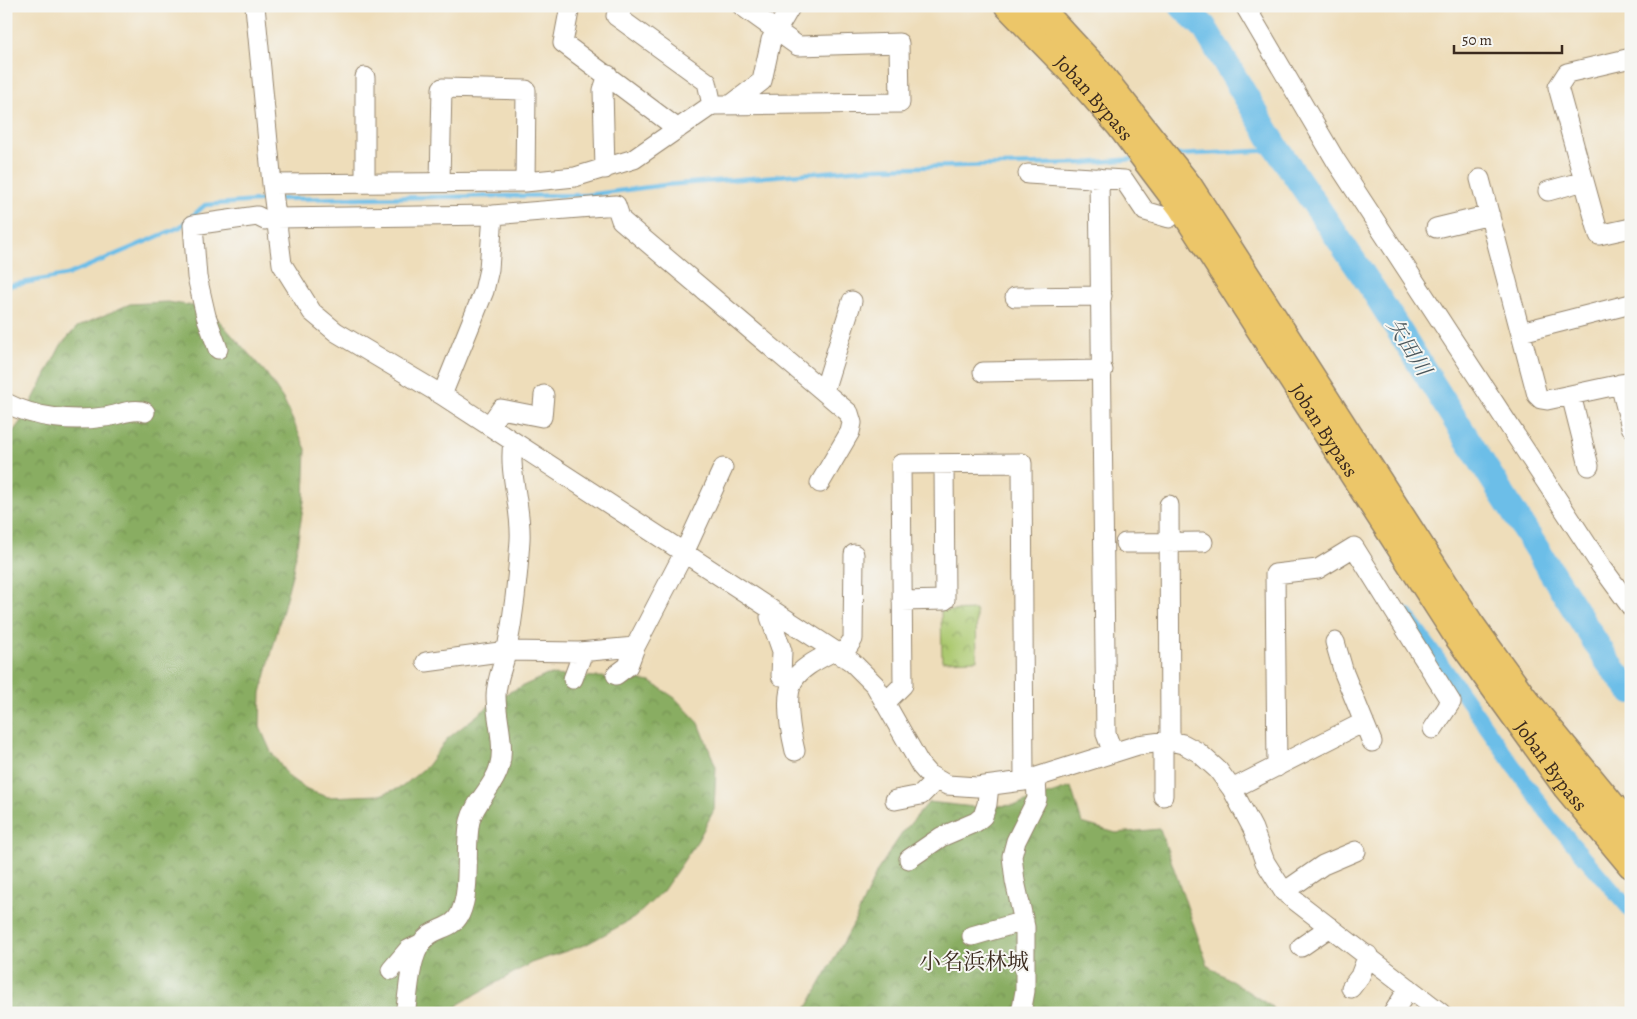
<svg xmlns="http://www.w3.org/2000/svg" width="1637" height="1019" viewBox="0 0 1637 1019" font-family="Alegreya,'Noto Serif JP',serif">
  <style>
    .forest { fill: url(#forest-crowns); stroke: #626c40 }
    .park { fill: url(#park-crowns); stroke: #747a47 }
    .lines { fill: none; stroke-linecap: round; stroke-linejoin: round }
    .stream { stroke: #6cbee8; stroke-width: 4.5 }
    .canal { stroke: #6cbee8; stroke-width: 15 }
    .river { stroke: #6cbee8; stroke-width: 26 }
    .minor-casing { stroke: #94846c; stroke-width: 21 }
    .highway-casing { stroke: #94846c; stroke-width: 29 }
    .minor { stroke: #fff; stroke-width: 19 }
    .highway { stroke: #ecc669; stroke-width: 26 }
    .labels { text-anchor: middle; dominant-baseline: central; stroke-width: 4; stroke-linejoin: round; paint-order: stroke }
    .street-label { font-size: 20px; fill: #3b2a1e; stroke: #f6f6f2 }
    .water-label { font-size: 21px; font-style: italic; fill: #4a565b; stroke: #f6f6f2 }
    .quarter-label { font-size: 22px; fill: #3b2a1e; stroke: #f6f6f2 }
  </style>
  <defs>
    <pattern id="forest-crowns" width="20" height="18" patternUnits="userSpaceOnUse" patternTransform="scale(1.25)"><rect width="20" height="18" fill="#89ad62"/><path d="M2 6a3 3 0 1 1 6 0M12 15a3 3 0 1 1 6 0" fill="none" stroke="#718d50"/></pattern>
    <pattern id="park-crowns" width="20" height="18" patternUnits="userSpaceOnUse" patternTransform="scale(1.25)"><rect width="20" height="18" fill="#acc970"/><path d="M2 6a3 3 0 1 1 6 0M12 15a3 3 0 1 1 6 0" fill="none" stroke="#8da35b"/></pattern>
  </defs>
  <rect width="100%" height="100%" fill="#f6f6f2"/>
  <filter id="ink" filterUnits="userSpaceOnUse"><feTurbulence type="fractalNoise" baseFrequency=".02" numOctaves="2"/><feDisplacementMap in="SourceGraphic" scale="10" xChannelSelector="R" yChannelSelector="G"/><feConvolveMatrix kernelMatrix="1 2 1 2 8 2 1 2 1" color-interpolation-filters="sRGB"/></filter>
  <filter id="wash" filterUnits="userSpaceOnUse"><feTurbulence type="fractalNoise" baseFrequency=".0096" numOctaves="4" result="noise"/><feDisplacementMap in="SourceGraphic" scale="20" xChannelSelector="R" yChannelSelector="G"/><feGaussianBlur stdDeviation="1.12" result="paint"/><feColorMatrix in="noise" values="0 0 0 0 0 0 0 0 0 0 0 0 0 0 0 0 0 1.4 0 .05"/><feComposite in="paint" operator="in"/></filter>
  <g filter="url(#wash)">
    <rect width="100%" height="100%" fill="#eeddba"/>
    <path class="forest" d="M 167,302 L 194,306 L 212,313 L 266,373 L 283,399 L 306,449 L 304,501 L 293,571 L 261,693 L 260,727 L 271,752 L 289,777 L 307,790 L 328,797 L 380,795 L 402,787 L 427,766 L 447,739 L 503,695 L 547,675 L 624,678 L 651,682 L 675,698 L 699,723 L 716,767 L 714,810 L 698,840 L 663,891 L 634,918 L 587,944 L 531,963 L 459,1004 L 452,1013 L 6,1013 L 6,441 L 24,417 L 61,345 L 77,327 L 130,304 Z
      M 1071,787 L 1082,823 L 1116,833 L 1160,829 L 1208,966 L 1272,1007 L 1275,1013 L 804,1013 L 854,923 L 877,871 L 903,832 L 929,802 L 974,807 L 1017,805 Z"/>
    <path class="park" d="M 976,610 L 977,660 L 942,661 L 941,611 Z"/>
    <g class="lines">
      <path class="stream" d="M 1176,155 L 1278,150
        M 278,199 L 587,195 L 665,185 L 876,168 L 1086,163 L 1134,159
        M 6,286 L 67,275 L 180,227 L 205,205 L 271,200"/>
      <path class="canal" d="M 1407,615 L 1552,820 L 1631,911"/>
      <path class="river" d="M 1182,6 L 1204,27 L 1278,150 L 1372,288 L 1608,662 L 1631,691"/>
    </g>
  </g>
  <g filter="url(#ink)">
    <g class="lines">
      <defs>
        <path id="minor" d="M 255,6 L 272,184 L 282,264 L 312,312 L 336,332 L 442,395 L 852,662 L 875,685 L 921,766 L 928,774 L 947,785 L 977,787 L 1024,781 L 1138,745 L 1170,741 L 1183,744 L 1198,752 L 1218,770 L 1232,789 L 1253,829 L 1265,862 L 1284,892 L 1441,1013
          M 570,6 L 563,43 L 678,129
          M 624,6 L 616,16 L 707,82 L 712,105
          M 1245,6 L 1336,161 L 1601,566 L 1631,607
          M 1631,58 L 1567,73 L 1558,87 L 1599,235 L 1631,228
          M 732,104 L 762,81 L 771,40 L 791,6
          M 605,169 L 603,90 L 608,75
          M 1028,174 L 1124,180 L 1145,211 L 1169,218 L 1181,207
          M 1099,178 L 1106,734 L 1113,753
          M 1480,179 L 1537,395 L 1541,399 L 1547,400 L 1631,382
          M 440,182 L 442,88 L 526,90 L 525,182
          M 365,183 L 365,77
          M 272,184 L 525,182 L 575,177 L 634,159 L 712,105 L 900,103 L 899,43 L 798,46 L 742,6
          M 1548,191 L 1584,181
          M 1436,228 L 1490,215
          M 1015,297 L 1102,296
          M 1521,332 L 1631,304
          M 218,349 L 206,316 L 197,277 L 193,225 L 257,216 L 265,220 L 276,218 L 493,215 L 616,205 L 621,220 L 849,413 L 852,423 L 850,432 L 820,483
          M 983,372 L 1103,370
          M 1620,384 L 1631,427
          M 824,391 L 852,301
          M 442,395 L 484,291 L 489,269 L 493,215
          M 1571,395 L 1589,466
          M 6,403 C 35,418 72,422 104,417 C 118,416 132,407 145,412
          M 489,426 L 501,409 L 542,417 L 544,395
          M 1169,505 L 1170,741
          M 1125,543 L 1203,542
          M 902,601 L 945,600 L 944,464
          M 771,610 L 770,617 L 782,651 L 781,676
          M 1335,642 L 1344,673 L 1372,742
          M 842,656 L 853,639 L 854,554
          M 426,662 L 507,651 L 579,652 L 635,647 L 684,553 L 723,468
          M 616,675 L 628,666 L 635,647
          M 573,679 L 583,652
          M 886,702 L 903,685 L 901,464 L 1022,463 L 1024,781
          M 795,751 C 791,734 784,697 793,681 C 801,667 821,658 834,651
          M 1277,767 L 1275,574 L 1318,569 L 1354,547 L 1451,702 L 1433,729
          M 1232,789 L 1364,722
          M 1163,796 L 1163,742
          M 895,800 L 921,795 L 936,780
          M 909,859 L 941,837 L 976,822 L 983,816 L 987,804 L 989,786
          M 1284,892 L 1323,865 L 1356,851
          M 972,936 L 1024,921
          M 1301,947 L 1330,927
          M 391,970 L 408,950 L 420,944
          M 1351,988 L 1360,976 L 1368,955
          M 405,1013 C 410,989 408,951 429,935 C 440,927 453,928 460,914 C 472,888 464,849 470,821 C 475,801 494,787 499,768 C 506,744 496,720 496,696 C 496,679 504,665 507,649 C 514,613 518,576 520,540 C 522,507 508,474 513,442
          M 1021,1013 L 1025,991 L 1025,927 L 1015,881 L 1012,856 L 1016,841 L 1037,799 L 1036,778
          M 1393,1013 L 1409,988"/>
        <g id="highway">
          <path id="s1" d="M 1008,6 L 1076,76 L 1120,126 L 1181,207 L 1457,636 L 1566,787 L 1631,865"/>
          <path d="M 1038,6 L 1097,70 L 1189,186 L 1470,623 L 1524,698 L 1631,828"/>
        </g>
      </defs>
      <use href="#minor" class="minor-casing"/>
      <use href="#highway" class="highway-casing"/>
      <use href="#minor" class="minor"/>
      <use href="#highway" class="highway"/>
    </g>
  </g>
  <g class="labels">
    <g class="street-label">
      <text stroke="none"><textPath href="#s1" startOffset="126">Joban Bypass</textPath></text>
      <text stroke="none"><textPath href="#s1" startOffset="531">Joban Bypass</textPath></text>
      <text stroke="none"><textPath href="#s1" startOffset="936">Joban Bypass</textPath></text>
    </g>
    <g class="water-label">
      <text transform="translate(1409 347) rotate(58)">矢田川</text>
    </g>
    <g class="quarter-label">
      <text x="974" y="962">小名浜林城</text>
    </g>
  </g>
  <rect width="1637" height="1019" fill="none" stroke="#f6f6f2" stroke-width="25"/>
  <path d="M1454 45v8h108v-8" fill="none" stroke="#3b2a1e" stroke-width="2.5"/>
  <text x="1462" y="45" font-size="15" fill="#3b2a1e" stroke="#f6f6f2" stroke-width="4" paint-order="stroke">50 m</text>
</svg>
